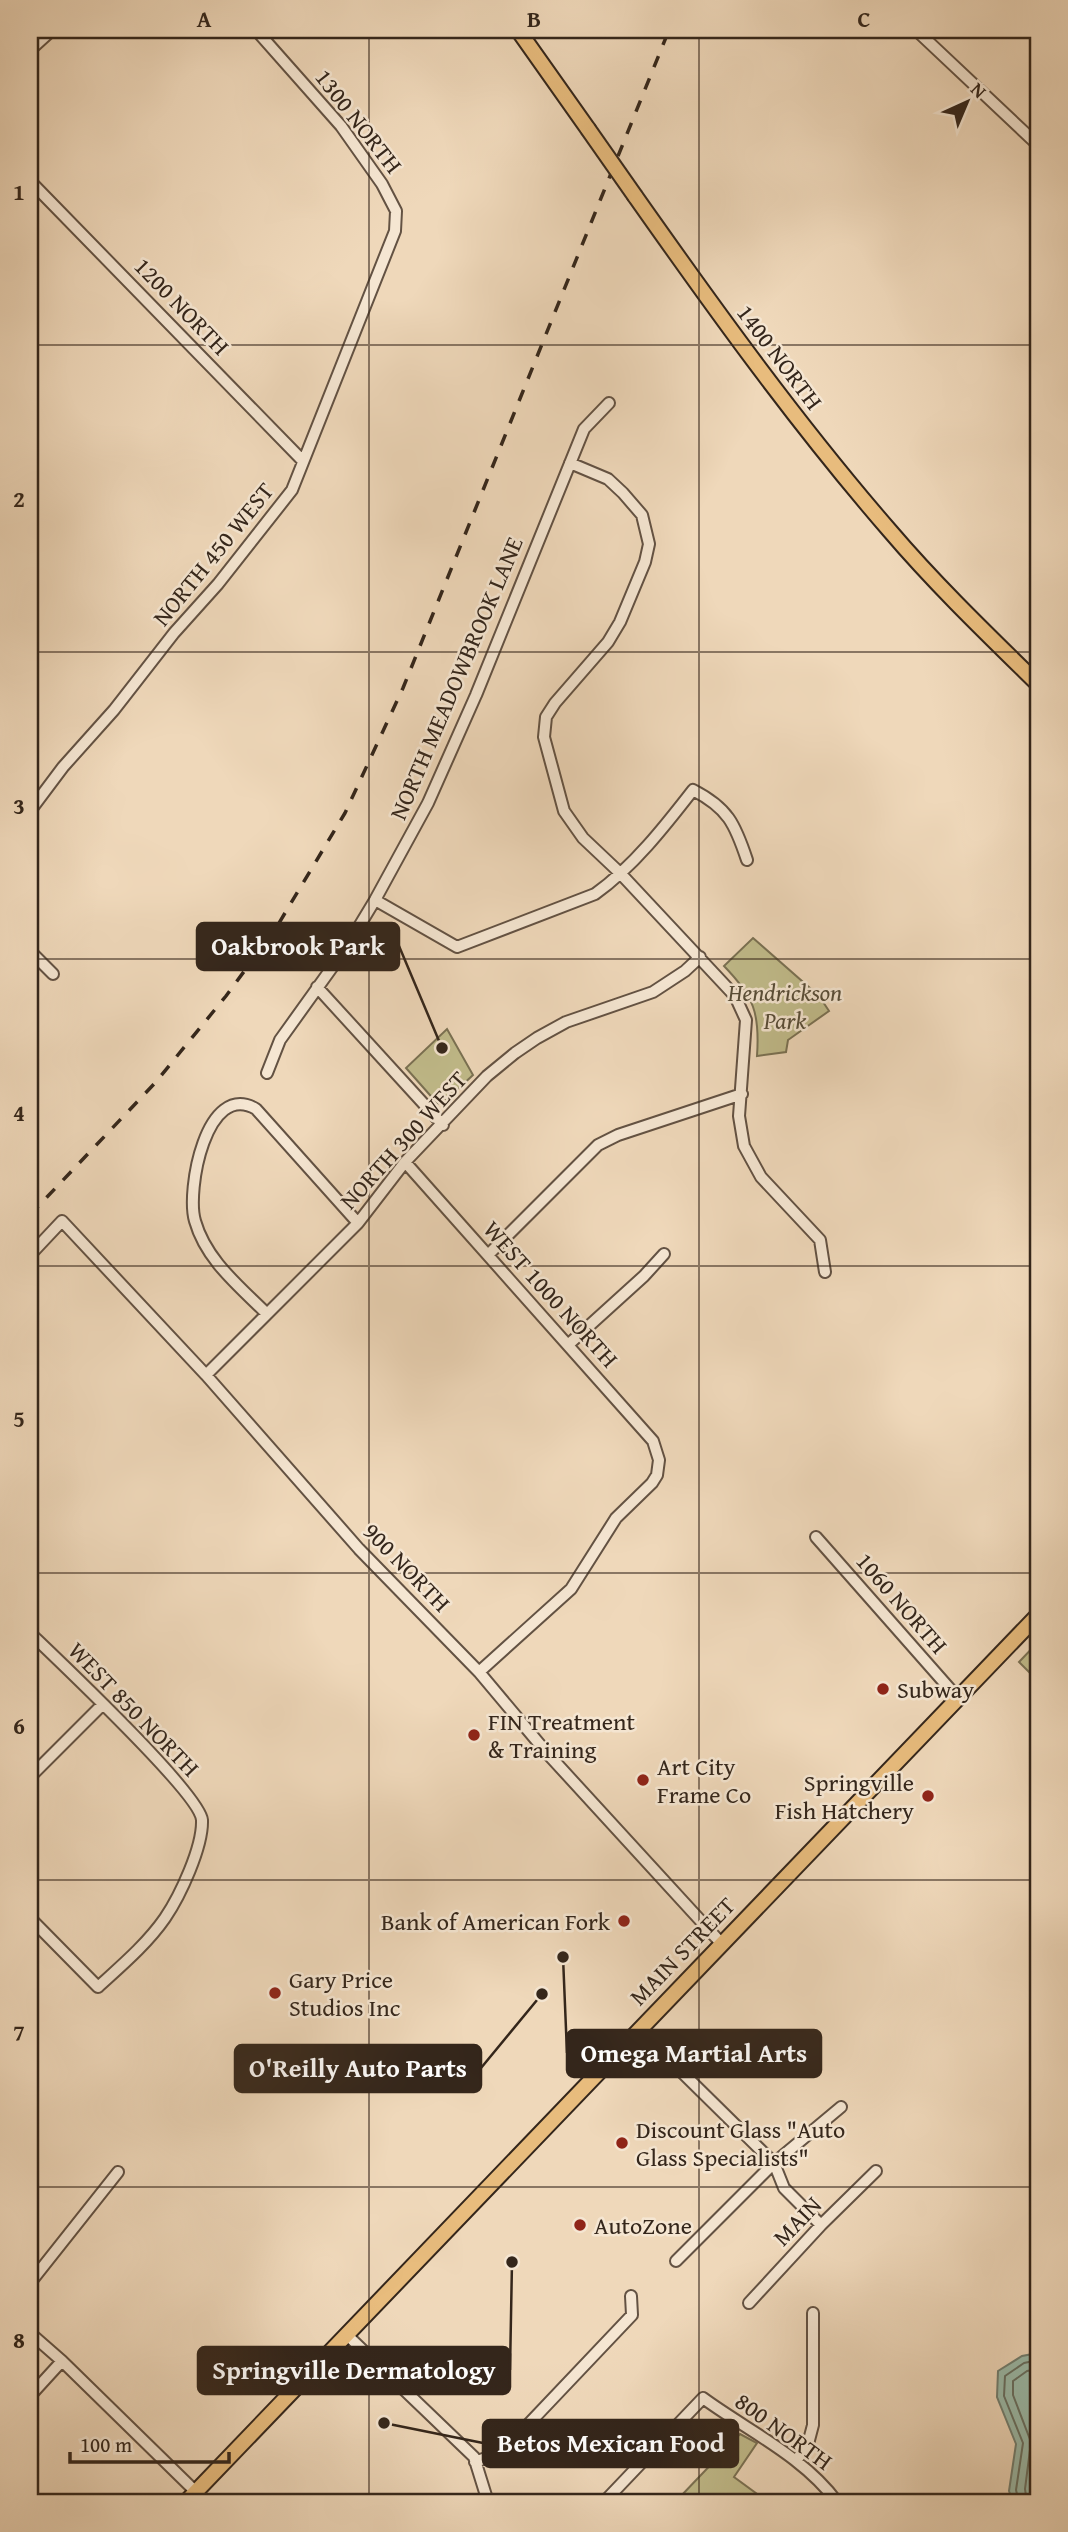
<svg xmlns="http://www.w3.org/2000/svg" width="1068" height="2532" viewBox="0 0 1068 2532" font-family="'Gentium Book Plus',serif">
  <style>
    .green { fill: #c1bc8b; stroke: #7a7153; stroke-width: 2 }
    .water { fill: #9bbbaa; stroke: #727f71; stroke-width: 2 }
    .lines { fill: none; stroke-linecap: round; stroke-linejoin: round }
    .shore { stroke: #687062; stroke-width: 2 }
    .minor-casing { stroke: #635243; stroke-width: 14 }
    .major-casing { stroke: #34261b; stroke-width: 18 }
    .minor { stroke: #f5e6d2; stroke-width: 10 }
    .major { stroke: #e8bc7d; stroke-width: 14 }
    .rail { stroke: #34261b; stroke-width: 3.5; stroke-dasharray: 12 12; stroke-linecap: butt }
    .major-bridge-casing { stroke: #34261b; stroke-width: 18; stroke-linecap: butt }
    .major-bridge { stroke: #e8bc7d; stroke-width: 14 }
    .grid { fill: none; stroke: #34261b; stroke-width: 2; stroke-opacity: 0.55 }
    .poi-dot { fill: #8f2418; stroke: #f5e6d2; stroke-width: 2.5 }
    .labels { text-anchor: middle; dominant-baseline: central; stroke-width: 5; stroke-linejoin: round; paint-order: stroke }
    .street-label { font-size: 24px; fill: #34261b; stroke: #f5e6d2 }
    .park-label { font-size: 24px; font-style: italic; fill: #574c37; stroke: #f5e6d2 }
    .poi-label { font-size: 24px; fill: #34261b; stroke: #f5e6d2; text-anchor: start }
    .leader { fill: none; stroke: #34261b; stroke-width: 2.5 }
    .callout-dot { fill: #34261b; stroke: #f5e6d2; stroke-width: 2.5 }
    .callout { fill: #34261b; stroke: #34261b; stroke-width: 2.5 }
    .callout-label { font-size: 26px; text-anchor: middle; font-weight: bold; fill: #fff }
    .neatline { fill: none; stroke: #34261b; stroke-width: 2.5 }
    .grid-label { font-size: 23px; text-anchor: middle; font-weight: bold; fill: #34261b }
  </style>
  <rect width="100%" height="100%" fill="#efd8ba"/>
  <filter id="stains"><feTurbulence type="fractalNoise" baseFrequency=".00286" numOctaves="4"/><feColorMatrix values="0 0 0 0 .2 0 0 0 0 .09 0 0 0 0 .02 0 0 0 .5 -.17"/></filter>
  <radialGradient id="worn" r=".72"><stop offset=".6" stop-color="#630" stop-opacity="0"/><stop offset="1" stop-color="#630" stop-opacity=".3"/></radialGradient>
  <path class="green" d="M 753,938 L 819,996 L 829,1011 L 788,1040 L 786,1052 L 757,1056 C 760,1013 754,997 724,966 Z
    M 447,1029 L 473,1075 L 442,1104 L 437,1103 L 406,1068 Z
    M 1038,1642 L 1038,1681 L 1019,1662 Z
    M 740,2434 L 757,2443 L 734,2477 L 768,2502 L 686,2502 L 680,2497 Z"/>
  <path class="water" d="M 1038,2353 L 1038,2502 L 1013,2502 L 1009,2491 L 1016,2444 L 997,2397 L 998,2371 L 1022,2356 Z"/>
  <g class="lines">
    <path class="shore" d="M 1019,2502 L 1016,2490 L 1023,2443 L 1004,2396 L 1005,2376 L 1024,2363 L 1038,2360
      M 1027,2502 L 1025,2489 L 1031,2442 L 1013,2395 L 1013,2381 L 1027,2371 L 1038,2369"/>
    <defs>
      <path id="minor" d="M 916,30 L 1038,145
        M 30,50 L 52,30
        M 30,181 L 303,461
        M 570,463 L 608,479 L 623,493 L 642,515 L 649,544 L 645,562 L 620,622 L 608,642 L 555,703 L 546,717 L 544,737 L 564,811 L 583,838 L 620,873 L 735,996 L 746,1020 L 739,1116 L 744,1146 L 761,1177 L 820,1240 L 825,1272
        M 30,811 L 63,767 L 114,710 L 174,633 L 218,584 L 292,490 L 395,231 L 396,211 L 382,184 L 341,126 L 256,30
        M 375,900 L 457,947 L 595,894 C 633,867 665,826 693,790 C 728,808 735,824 747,860
        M 30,951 L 53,974
        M 317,987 L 443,1125
        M 267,1073 L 280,1040 L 346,948 L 375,900 L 428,803 L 476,695 L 584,429 L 609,403
        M 405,1162 L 653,1441 L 659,1460 L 657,1475 L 652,1483 L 616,1518 L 571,1589 L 479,1672
        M 30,1255 L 62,1221 L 206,1375 L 359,1549 L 479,1672 L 547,1753 L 721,1943
        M 488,1255 L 598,1145 L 618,1135 L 742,1094
        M 267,1314 C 239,1286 206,1260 195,1221 C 186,1191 206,1080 256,1109 L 358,1223
        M 569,1344 L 644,1276 L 664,1254
        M 206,1375 L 358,1223 L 405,1162 L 487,1076 L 515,1053 L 537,1038 L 566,1022 L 653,992 L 685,971 L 700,957
        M 816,1537 L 957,1697
        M 30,1633 C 57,1659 200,1794 202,1820 C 203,1847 180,1896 165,1918 C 147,1944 121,1966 98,1987 L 30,1918
        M 30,1777 L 103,1704
        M 639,2030 L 774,2163 L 784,2188 L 821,2225
        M 676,2261 L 774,2163 L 841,2107
        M 30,2283 L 118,2172
        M 749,2303 L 821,2225 L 876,2171
        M 30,2333 L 62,2361 L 196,2492
        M 347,2335 L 474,2457 L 488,2502
        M 30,2396 L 62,2361
        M 796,2461 L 808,2444 L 813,2425 L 813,2313
        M 475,2462 L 502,2452 L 632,2315 L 631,2296
        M 604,2502 L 703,2398 C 748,2431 803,2456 837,2502"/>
      <path id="major" d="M 518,30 L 588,129
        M 635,196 C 716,311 798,425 890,531 C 936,585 988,635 1038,684
        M 186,2502 L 1038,1615"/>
    </defs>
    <use href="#minor" class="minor-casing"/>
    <use href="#major" class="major-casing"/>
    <use href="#minor" class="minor"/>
    <use href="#major" class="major"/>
    <path class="rail" d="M 30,1215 L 155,1083 L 226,996 L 276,928 L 345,813 L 403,688 L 669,30"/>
    <defs>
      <path id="major-bridge" d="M 588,129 L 635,196"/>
    </defs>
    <use href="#major-bridge" class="major-bridge-casing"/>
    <use href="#major-bridge" class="major-bridge"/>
  </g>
  <path class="grid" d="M 369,30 L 369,2502M 699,30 L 699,2502M 30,345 L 1038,345M 30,652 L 1038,652M 30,959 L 1038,959M 30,1266 L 1038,1266M 30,1573 L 1038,1573M 30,1880 L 1038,1880M 30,2187 L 1038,2187"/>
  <g class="poi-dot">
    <circle cx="883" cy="1689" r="7"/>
    <circle cx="474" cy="1735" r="7"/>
    <circle cx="643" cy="1780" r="7"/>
    <circle cx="928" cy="1796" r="7"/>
    <circle cx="624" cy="1921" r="7"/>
    <circle cx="275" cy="1993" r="7"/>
    <circle cx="622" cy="2143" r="7"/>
    <circle cx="580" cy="2225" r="7"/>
  </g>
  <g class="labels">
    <g class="street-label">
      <text transform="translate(359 121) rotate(52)">1300 NORTH</text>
      <text transform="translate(182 306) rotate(46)">1200 NORTH</text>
      <text transform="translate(780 357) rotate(53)">1400 NORTH</text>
      <text transform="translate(213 554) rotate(-51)">NORTH 450 WEST</text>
      <text transform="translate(456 678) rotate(-67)">NORTH MEADOWBROOK LANE</text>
      <text transform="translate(403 1140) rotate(-48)">NORTH 300 WEST</text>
      <text transform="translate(551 1294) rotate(48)">WEST 1000 NORTH</text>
      <text transform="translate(407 1567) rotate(46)">900 NORTH</text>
      <text transform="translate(902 1603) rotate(49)">1060 NORTH</text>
      <text transform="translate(134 1709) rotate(46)">WEST 850 NORTH</text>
      <text transform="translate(682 1951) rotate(-46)">MAIN STREET</text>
      <text transform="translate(797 2221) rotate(-46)">MAIN</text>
      <text transform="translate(784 2431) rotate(36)">800 NORTH</text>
    </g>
    <g class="park-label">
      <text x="785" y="992">Hendrickson<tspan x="785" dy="28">Park</tspan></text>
    </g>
    <g class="poi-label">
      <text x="897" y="1689">Subway</text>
      <text x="488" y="1721">FIN Treatment<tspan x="488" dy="28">&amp; Training</tspan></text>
      <text x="657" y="1766">Art City<tspan x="657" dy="28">Frame Co</tspan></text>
      <text x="914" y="1782" text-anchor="end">Springville<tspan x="914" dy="28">Fish Hatchery</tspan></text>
      <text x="610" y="1921" text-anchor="end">Bank of American Fork</text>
      <text x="289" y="1979">Gary Price<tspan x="289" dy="28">Studios Inc</tspan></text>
      <text x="636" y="2129">Discount Glass "Auto<tspan x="636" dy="28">Glass Specialists"</tspan></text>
      <text x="594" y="2225">AutoZone</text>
    </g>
  </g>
  <path class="leader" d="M442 1048L399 946M563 1957L567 2053M542 1994L481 2068M512 2262L510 2370M384 2423L483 2443"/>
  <g class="callout-dot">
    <circle cx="442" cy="1048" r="7"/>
    <circle cx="563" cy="1957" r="7"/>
    <circle cx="542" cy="1994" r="7"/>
    <circle cx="512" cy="2262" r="7"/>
    <circle cx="384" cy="2423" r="7"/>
  </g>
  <g class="callout">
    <rect x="197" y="923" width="202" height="47" rx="7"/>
    <rect x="567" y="2030" width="254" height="47" rx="7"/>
    <rect x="235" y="2045" width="246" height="47" rx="7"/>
    <rect x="198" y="2347" width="312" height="47" rx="7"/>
    <rect x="483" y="2420" width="255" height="47" rx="7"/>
  </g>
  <g class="callout-label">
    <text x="298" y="955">Oakbrook Park</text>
    <text x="694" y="2062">Omega Martial Arts</text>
    <text x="358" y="2077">O'Reilly Auto Parts</text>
    <text x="354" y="2379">Springville Dermatology</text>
    <text x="611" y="2452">Betos Mexican Food</text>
  </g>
  <rect width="1068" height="2532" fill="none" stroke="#efd8ba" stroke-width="77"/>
  <g transform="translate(967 102) rotate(44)" stroke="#f5e6d2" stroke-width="5" paint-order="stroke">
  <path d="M0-5L12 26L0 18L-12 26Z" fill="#34261b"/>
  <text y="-10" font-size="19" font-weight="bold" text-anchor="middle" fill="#34261b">N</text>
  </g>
  <path d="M70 2452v10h159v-10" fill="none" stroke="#34261b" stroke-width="3.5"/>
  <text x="80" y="2452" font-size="21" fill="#34261b" stroke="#f5e6d2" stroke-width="5" paint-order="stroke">100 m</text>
  <rect x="38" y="38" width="992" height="2456" class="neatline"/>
  <g class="grid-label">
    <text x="204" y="27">A</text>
    <text x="534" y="27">B</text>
    <text x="864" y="27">C</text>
    <text x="19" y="200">1</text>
    <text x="19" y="507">2</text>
    <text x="19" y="814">3</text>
    <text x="19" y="1121">4</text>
    <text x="19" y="1427">5</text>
    <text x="19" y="1734">6</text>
    <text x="19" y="2041">7</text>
    <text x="19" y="2348">8</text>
  </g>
  <rect width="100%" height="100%" filter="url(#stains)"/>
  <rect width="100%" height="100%" fill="url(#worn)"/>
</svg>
